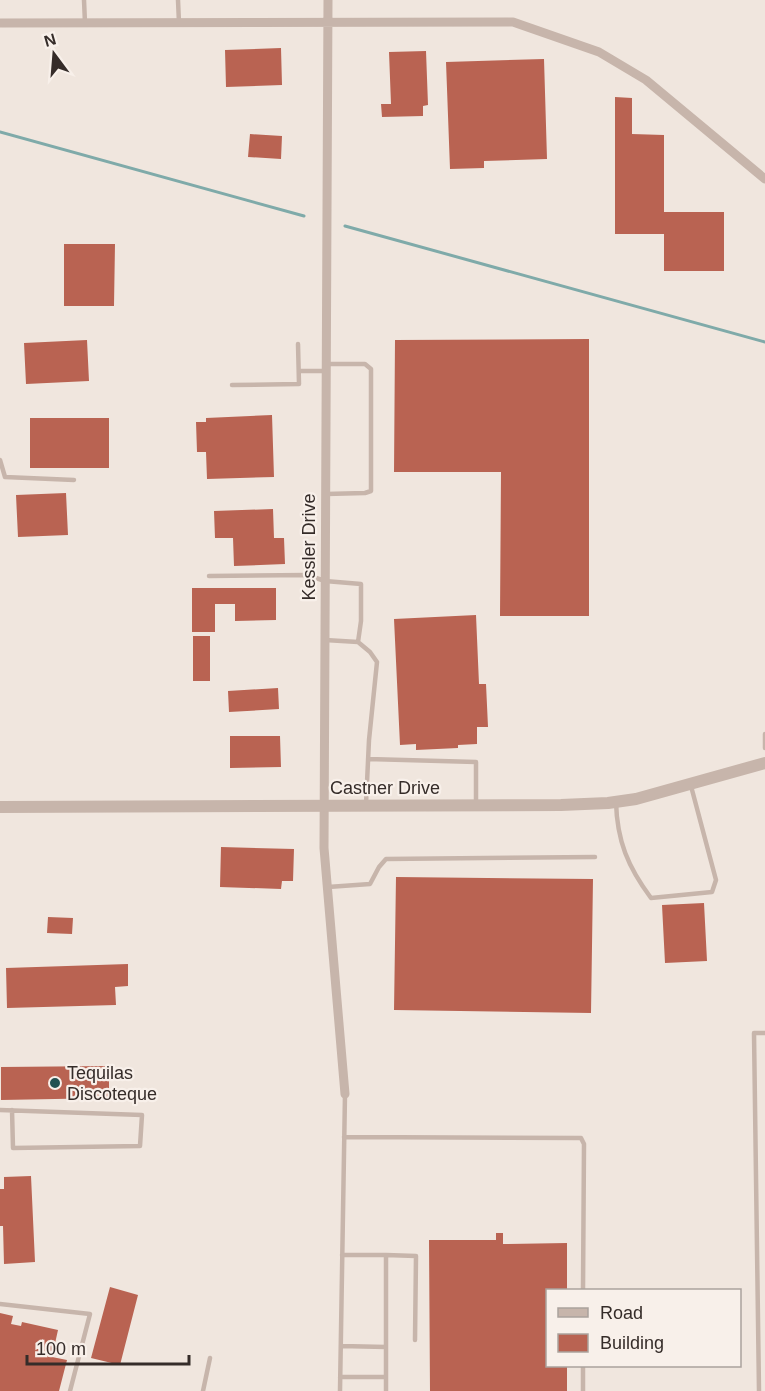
<svg xmlns="http://www.w3.org/2000/svg" width="765" height="1391" viewBox="0 0 765 1391" font-family="Helvetica,sans-serif">
  <style>
    .lines { fill: none; stroke-linecap: round; stroke-linejoin: round }
    .stream { stroke: #7faaa9; stroke-width: 3 }
    .building { fill: #b96352 }
    .service { stroke: #c7b5ab; stroke-width: 4.5 }
    .minor { stroke: #c7b5ab; stroke-width: 9 }
    .tertiary { stroke: #c7b5ab; stroke-width: 12 }
    .poi-dot { fill: #235252; stroke: #f8f0ea; stroke-width: 2 }
    .labels { text-anchor: middle; dominant-baseline: central; stroke-width: 4.5; stroke-linejoin: round; paint-order: stroke }
    .street-label { font-size: 18px; fill: #352c29; stroke: #f8f0ea }
    .poi-label { font-size: 18px; fill: #352c29; stroke: #f8f0ea; text-anchor: start }
  </style>
  <rect width="100%" height="100%" fill="#f0e6de"/>
  <g class="lines">
    <path class="stream" d="M 0,132 L 304,216
      M 345,226 L 765,342"/>
  </g>
  <path class="building" d="M 281,48 L 282,85 L 226,87 L 225,50 Z
    M 426,51 L 428,105 L 423,106 L 423,116 L 382,117 L 381,104 L 391,104 L 389,52 Z
    M 544,59 L 547,159 L 484,161 L 484,168 L 450,169 L 446,62 Z
    M 615,97 L 632,98 L 632,134 L 664,135 L 664,212 L 724,212 L 724,271 L 664,271 L 664,234 L 615,234 Z
    M 250,134 L 282,136 L 281,159 L 248,157 Z
    M 64,244 L 115,244 L 114,306 L 64,306 Z
    M 589,339 L 589,616 L 500,616 L 501,472 L 394,472 L 395,340 Z
    M 87,340 L 89,381 L 26,384 L 24,343 Z
    M 272,415 L 274,477 L 207,479 L 206,452 L 197,452 L 196,422 L 206,422 L 206,418 Z
    M 30,418 L 109,418 L 109,468 L 30,468 Z
    M 66,493 L 68,535 L 18,537 L 16,495 Z
    M 273,509 L 274,538 L 284,538 L 285,564 L 234,566 L 233,538 L 215,538 L 214,511 Z
    M 192,588 L 276,588 L 276,620 L 235,621 L 235,604 L 215,604 L 215,632 L 192,632 Z
    M 476,615 L 479,684 L 486,684 L 488,727 L 477,727 L 477,744 L 458,745 L 458,748 L 416,750 L 416,744 L 400,745 L 394,619 Z
    M 193,636 L 210,636 L 210,681 L 193,681 Z
    M 278,688 L 279,709 L 229,712 L 228,691 Z
    M 230,736 L 280,736 L 281,767 L 230,768 Z
    M 221,847 L 294,849 L 293,881 L 282,881 L 281,889 L 220,887 Z
    M 396,877 L 593,879 L 591,1013 L 394,1010 Z
    M 704,903 L 707,961 L 665,963 L 662,905 Z
    M 48,917 L 73,918 L 72,934 L 47,933 Z
    M 128,964 L 128,986 L 115,987 L 116,1005 L 7,1008 L 6,968 Z
    M 109,1066 L 109,1098 L 1,1100 L 1,1067 Z
    M 31,1176 L 35,1262 L 4,1264 L 3,1226 L 0,1226 L 0,1189 L 4,1189 L 4,1177 Z
    M 496,1233 L 503,1233 L 503,1244 L 567,1243 L 567,1290 L 548,1290 L 548,1366 L 567,1366 L 567,1391 L 430,1391 L 429,1240 L 496,1240 Z
    M 110,1287 L 138,1295 L 120,1365 L 91,1358 Z
    M 0,1313 L 13,1316 L 11,1324 L 21,1326 L 22,1322 L 58,1330 L 52,1357 L 67,1360 L 59,1391 L 0,1391 Z"/>
  <g class="lines">
    <path class="service" d="M 84,0 L 85,23
      M 178,0 L 179,23
      M 299,371 L 326,371
      M 232,385 L 299,384 L 298,344
      M 0,460 L 5,477 L 74,480
      M 326,494 L 365,493 L 371,491 L 371,369 L 365,364 L 327,364
      M 209,576 L 307,575 L 325,581 L 361,584 L 361,621 L 358,642 L 325,640
      M 358,642 L 370,652 L 377,662 L 369,740 L 366,804
      M 765,734 L 765,748
      M 368,759 L 476,762 L 476,804
      M 616,802 C 617,841 628,867 651,898 L 712,892 L 716,880 L 691,786
      M 328,887 L 370,884 L 379,867 L 386,859 L 595,857
      M 0,1110 L 142,1115 L 140,1146 L 13,1148 L 12,1110
      M 344,1137 L 581,1138 L 584,1144 L 583,1290
      M 342,1255 L 386,1255 L 386,1391
      M 386,1255 L 416,1256 L 415,1340
      M 0,1304 L 90,1314 L 70,1391
      M 341,1346 L 386,1347
      M 340,1377 L 386,1377
      M 203,1391 L 210,1358
      M 340,1391 L 345,1094
      M 583,1391 L 583,1366
      M 759,1391 L 754,1033 L 765,1033"/>
    <path class="minor" d="M 328,0 L 324,848 L 345,1094
      M 0,23 L 513,22 L 599,52 L 646,80 L 765,179"/>
    <path class="tertiary" d="M 0,807 L 561,805 L 608,803 L 636,799 L 765,763"/>
  </g>
  <circle class="poi-dot" cx="55" cy="1083" r="6"/>
  <g class="labels">
    <g class="street-label">
      <text transform="translate(309 547) rotate(-90)">Kessler Drive</text>
      <text x="385" y="788">Castner Drive</text>
    </g>
    <g class="poi-label">
      <text x="67" y="1073">Tequilas<tspan x="67" dy="21">Discoteque</tspan></text>
    </g>
  </g>
  <rect x="546" y="1289" width="195" height="78" fill="#f8f0ea" stroke="#aaa29d" stroke-width="1.5"/>
  <rect x="558" y="1308" width="30" height="9" fill="#c7b5ab" stroke="#aaa29d" stroke-width="1.5"/>
  <text x="600" y="1319" font-size="18" fill="#352c29">Road</text>
  <rect x="558" y="1334" width="30" height="18" fill="#b96352" stroke="#aaa29d" stroke-width="1.5"/>
  <text x="600" y="1349" font-size="18" fill="#352c29">Building</text>
  <g transform="translate(54 54) rotate(344)" stroke="#f8f0ea" stroke-width="4.5" paint-order="stroke">
  <path d="M0-4.5L10 22L0 15L-10 22Z" fill="#352c29"/>
  <text y="-9" font-size="16" font-weight="bold" text-anchor="middle" fill="#352c29">N</text>
  </g>
  <path d="M27 1355v9h162v-9" fill="none" stroke="#352c29" stroke-width="3"/>
  <text x="36" y="1355" font-size="18" fill="#352c29" stroke="#f8f0ea" stroke-width="4.5" paint-order="stroke">100 m</text>
</svg>
